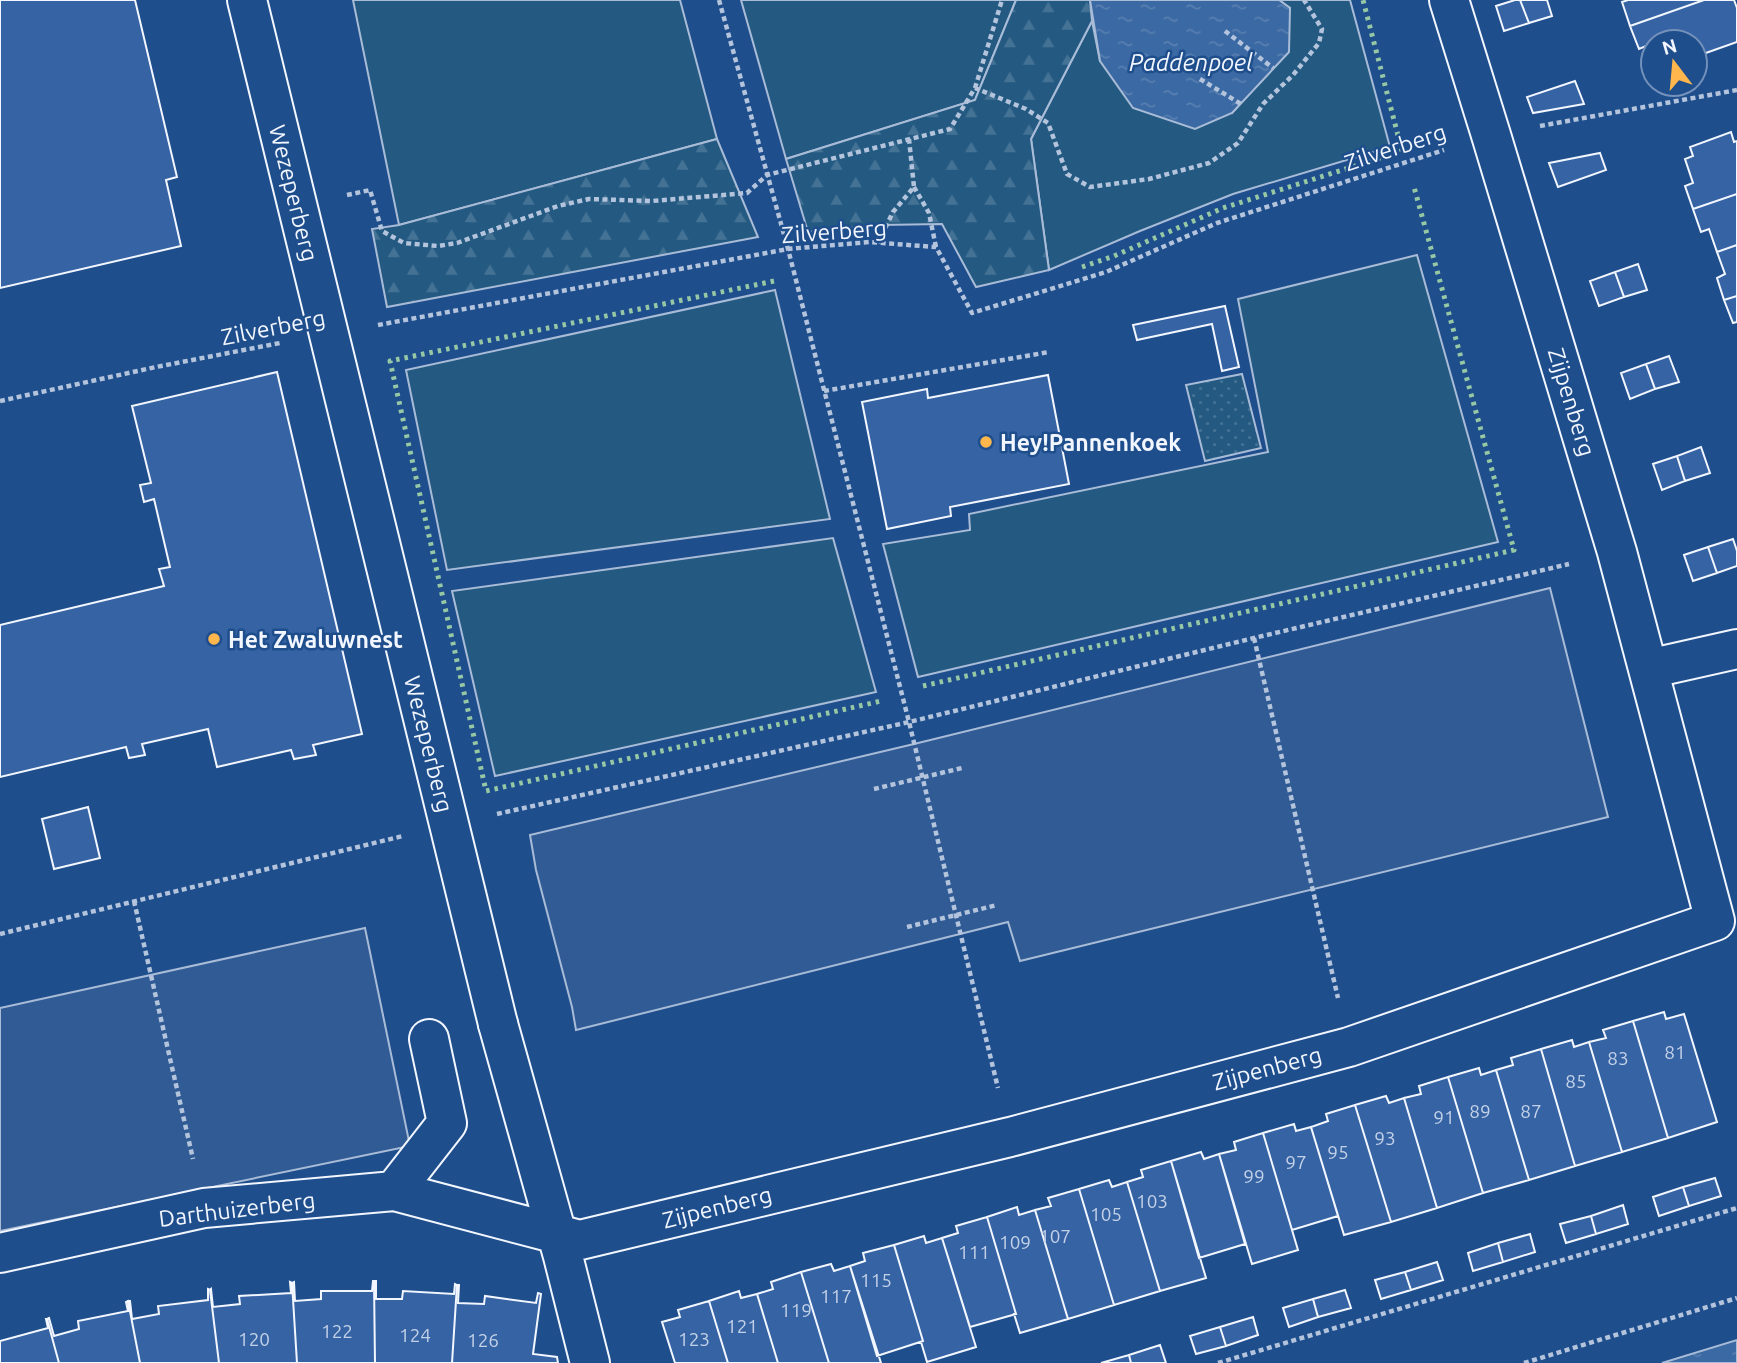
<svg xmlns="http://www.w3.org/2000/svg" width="1737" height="1363" viewBox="0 0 1737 1363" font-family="Ubuntu,sans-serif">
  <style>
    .grass { fill: #245a82; stroke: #a8bbd7; stroke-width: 2 }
    .forest { fill: url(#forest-firs); stroke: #a8bbd7; stroke-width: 2 }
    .park { fill: url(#park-dots); stroke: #a8bbd7; stroke-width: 2 }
    .parking { fill: #305b95; stroke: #a8bbd7; stroke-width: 2 }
    .water { fill: url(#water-ripples); stroke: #a8bbd7; stroke-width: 2 }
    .building { fill: #3563a3; stroke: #f2f6ff; stroke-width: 2 }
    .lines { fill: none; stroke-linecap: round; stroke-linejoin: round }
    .pedestrian-casing { stroke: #f2f6ff; stroke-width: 42 }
    .minor-casing { stroke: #f2f6ff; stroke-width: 42 }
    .path { stroke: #b3c4dc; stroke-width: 4.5; stroke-dasharray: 5 3.5; stroke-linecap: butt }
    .pedestrian { stroke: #1f4e8c; stroke-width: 38 }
    .minor { stroke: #1f4e8c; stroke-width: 38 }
    .hedge { stroke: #97c8a6; stroke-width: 5; stroke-dasharray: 3.5 5; stroke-linecap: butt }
    .poi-dot { fill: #ffb74d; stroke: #1f4e8c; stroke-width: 2.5 }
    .labels { text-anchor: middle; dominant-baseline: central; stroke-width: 5; stroke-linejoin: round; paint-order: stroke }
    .number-label { font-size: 19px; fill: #c3d1e8 }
    .street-label { font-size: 23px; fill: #f2f6ff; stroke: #1f4e8c }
    .poi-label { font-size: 23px; font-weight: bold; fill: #f2f6ff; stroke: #1f4e8c; text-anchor: start }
    .water-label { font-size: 24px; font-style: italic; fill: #f2f6ff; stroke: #1f4e8c }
  </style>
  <defs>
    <pattern id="forest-firs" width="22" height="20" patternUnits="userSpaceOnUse" patternTransform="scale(1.75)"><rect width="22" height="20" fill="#245a82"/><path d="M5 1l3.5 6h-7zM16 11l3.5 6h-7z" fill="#447295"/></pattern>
    <pattern id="park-dots" width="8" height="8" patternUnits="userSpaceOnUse" patternTransform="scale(1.75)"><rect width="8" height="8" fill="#245a82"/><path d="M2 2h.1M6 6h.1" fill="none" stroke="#447295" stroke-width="1.8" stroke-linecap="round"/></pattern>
    <pattern id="water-ripples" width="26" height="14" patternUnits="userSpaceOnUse" patternTransform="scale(1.75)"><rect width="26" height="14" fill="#3b69a3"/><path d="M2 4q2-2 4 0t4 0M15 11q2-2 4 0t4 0" fill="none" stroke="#587fb1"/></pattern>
  </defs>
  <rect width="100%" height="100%" fill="#1f4e8c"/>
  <path class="grass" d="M 353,0 L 680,0 L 717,139 L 399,225 Z
    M 741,0 L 1016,0 L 975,100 L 786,159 Z
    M 1279,0 L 1350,0 L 1390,147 L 1233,194 L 1140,231 L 1049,270 L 1031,139 L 1092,21 L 1100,61 L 1232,113 L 1273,68 L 1290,8 Z
    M 1417,255 L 1498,542 L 918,677 L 883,544 L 970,530 L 969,514 L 1268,452 L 1238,299 Z
    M 775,290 L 830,519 L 447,570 L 406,370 Z
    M 833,538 L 876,692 L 495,776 L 452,591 Z"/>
  <path class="forest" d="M 1016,0 L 1090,0 L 1092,21 L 1031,139 L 1049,270 L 976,287 L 942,224 L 880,225 L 808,232 L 786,159 L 975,100 Z
    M 717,139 L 758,237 L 387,307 L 372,229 L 399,225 Z"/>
  <path class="park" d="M 1242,374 L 1261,448 L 1205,461 L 1186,385 Z"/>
  <path class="parking" d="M 1550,588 L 1608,817 L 1020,961 L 1008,922 L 576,1030 L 572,1007 L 536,870 L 530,835 L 914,744 Z
    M 365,928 L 410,1146 L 0,1231 L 0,1008 Z"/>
  <path class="water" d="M 1090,0 L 1279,0 L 1290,8 L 1289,52 L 1232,113 L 1195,129 L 1133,108 L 1100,61 Z
    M 1737,1340 L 1737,1363 L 1662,1363 Z"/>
  <path class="building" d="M 0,0 L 135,0 L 177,177 L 166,180 L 181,246 L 0,288 Z
    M 1515,0 L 1520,0 L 1529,23 L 1504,31 L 1496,6 Z
    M 1520,0 L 1547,0 L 1552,16 L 1529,23 Z
    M 1628,0 L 1704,0 L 1630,26 L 1622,2 Z
    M 1704,0 L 1734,0 L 1737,8 L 1737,42 L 1703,54 L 1705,70 L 1695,72 L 1695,42 L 1653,42 L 1653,66 L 1646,46 L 1639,49 L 1630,26 Z
    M 1575,81 L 1584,104 L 1533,113 L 1527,97 Z
    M 1731,132 L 1734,142 L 1737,141 L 1737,194 L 1693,209 L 1685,186 L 1693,183 L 1685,159 L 1693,156 L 1690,147 Z
    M 1600,153 L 1606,170 L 1558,187 L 1549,163 Z
    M 1737,194 L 1737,245 L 1717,252 L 1709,229 L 1701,232 L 1693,209 Z
    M 1737,245 L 1737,296 L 1724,300 L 1717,278 L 1725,274 L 1717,252 Z
    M 1638,264 L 1647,290 L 1624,297 L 1615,272 Z
    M 1615,272 L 1624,297 L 1599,306 L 1590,281 Z
    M 1737,296 L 1737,322 L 1733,323 L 1724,300 Z
    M 1225,306 L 1239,367 L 1222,371 L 1212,324 L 1137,340 L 1133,325 Z
    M 1669,356 L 1679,382 L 1655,389 L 1646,364 Z
    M 1646,364 L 1655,389 L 1630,399 L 1621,373 Z
    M 277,372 L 362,734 L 313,745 L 316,755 L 294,759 L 291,750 L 217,767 L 208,729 L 142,744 L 145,755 L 129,758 L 126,747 L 0,777 L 0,625 L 164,586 L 159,569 L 170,567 L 154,499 L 144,502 L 140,485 L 151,483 L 132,406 Z
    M 1048,375 L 1069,484 L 950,507 L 951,516 L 887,529 L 862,402 L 927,389 L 928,398 Z
    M 1701,447 L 1710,473 L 1685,481 L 1677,456 Z
    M 1677,456 L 1685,481 L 1662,490 L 1653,464 Z
    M 1733,539 L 1737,551 L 1737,566 L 1717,573 L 1708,547 Z
    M 1708,547 L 1717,573 L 1693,581 L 1684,555 Z
    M 88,807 L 100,858 L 54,869 L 42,819 Z
    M 1664,1012 L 1666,1019 L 1684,1014 L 1717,1122 L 1668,1138 L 1633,1021 Z
    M 1633,1021 L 1668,1138 L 1622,1152 L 1589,1042 L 1606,1038 L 1603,1030 Z
    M 1572,1040 L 1574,1047 L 1589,1042 L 1622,1152 L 1575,1166 L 1541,1049 Z
    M 1541,1049 L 1575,1166 L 1529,1180 L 1496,1070 L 1513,1065 L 1511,1058 Z
    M 1479,1068 L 1481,1075 L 1496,1070 L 1529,1180 L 1483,1193 L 1448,1077 Z
    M 1448,1077 L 1483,1193 L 1437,1208 L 1404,1098 L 1421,1094 L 1419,1086 Z
    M 1386,1096 L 1389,1103 L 1404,1098 L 1437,1208 L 1391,1222 L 1355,1105 Z
    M 1355,1105 L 1391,1222 L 1344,1235 L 1311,1127 L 1328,1121 L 1326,1114 Z
    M 1294,1124 L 1296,1131 L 1311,1127 L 1338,1216 L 1292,1230 L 1263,1133 Z
    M 1263,1133 L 1298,1250 L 1252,1264 L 1219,1154 L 1236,1150 L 1234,1142 Z
    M 1201,1152 L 1204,1159 L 1219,1154 L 1245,1244 L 1199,1258 L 1171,1161 Z
    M 1171,1161 L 1206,1278 L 1160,1291 L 1127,1182 L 1143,1177 L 1141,1170 Z
    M 1715,1178 L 1721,1196 L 1689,1206 L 1683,1187 Z
    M 1109,1180 L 1112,1187 L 1127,1182 L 1160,1291 L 1114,1305 L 1079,1189 Z
    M 1683,1187 L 1689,1206 L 1659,1216 L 1653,1197 Z
    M 1079,1189 L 1114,1305 L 1068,1319 L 1035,1210 L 1051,1206 L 1048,1198 Z
    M 1623,1205 L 1628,1224 L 1596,1234 L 1591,1216 Z
    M 1017,1207 L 1019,1215 L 1035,1210 L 1068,1319 L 1020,1333 L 1014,1314 L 1016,1314 L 987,1217 Z
    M 1591,1216 L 1596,1234 L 1566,1243 L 1560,1224 Z
    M 987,1217 L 1016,1314 L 970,1327 L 942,1238 L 958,1233 L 956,1226 Z
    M 1530,1234 L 1535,1252 L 1503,1262 L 1498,1243 Z
    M 924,1236 L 926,1243 L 942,1238 L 976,1347 L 927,1362 L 921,1342 L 923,1341 L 894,1245 Z
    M 1498,1243 L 1503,1262 L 1473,1271 L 1468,1253 Z
    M 894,1245 L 923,1341 L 877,1356 L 850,1266 L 865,1261 L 863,1253 Z
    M 1437,1262 L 1443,1280 L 1411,1290 L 1405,1272 Z
    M 831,1264 L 834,1271 L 850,1266 L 881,1363 L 829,1363 L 801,1272 Z
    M 801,1272 L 829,1363 L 778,1363 L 757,1294 L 773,1289 L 771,1282 Z
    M 1405,1272 L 1411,1290 L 1381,1299 L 1375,1280 Z
    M 373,1281 L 374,1281 L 375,1363 L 297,1363 L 292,1283 L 294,1282 L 295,1301 L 321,1299 L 321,1291 L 372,1291 Z
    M 374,1281 L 376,1281 L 376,1299 L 402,1299 L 403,1291 L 454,1294 L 455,1284 L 457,1285 L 452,1363 L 375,1363 Z
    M 290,1282 L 292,1283 L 297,1363 L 219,1363 L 210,1290 L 211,1289 L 213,1307 L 240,1304 L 239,1296 L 291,1293 Z
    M 457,1285 L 459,1285 L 458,1303 L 484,1304 L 485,1296 L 536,1303 L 538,1293 L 541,1294 L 533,1354 L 557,1357 L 558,1363 L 452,1363 Z
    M 208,1289 L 210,1290 L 219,1363 L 140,1363 L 128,1301 L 130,1301 L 132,1319 L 159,1314 L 158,1306 L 208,1300 Z
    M 1345,1290 L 1351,1308 L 1318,1317 L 1313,1299 Z
    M 739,1291 L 741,1298 L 757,1294 L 778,1363 L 728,1363 L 709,1301 Z
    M 1313,1299 L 1318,1317 L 1289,1327 L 1283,1308 Z
    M 128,1301 L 140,1363 L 59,1363 L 47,1319 L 49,1318 L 54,1336 L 79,1329 L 78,1321 L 128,1311 L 126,1302 Z
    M 709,1301 L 728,1363 L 675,1363 L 662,1322 L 680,1317 L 678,1310 Z
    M 1253,1317 L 1258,1335 L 1226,1346 L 1220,1327 Z
    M 46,1319 L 47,1319 L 59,1363 L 0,1363 L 0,1341 L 48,1328 Z
    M 1220,1327 L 1226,1346 L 1196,1354 L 1190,1336 Z
    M 1160,1345 L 1166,1363 L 1131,1363 L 1129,1355 Z
    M 1129,1355 L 1131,1363 L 1101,1363 Z"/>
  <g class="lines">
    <defs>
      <path id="pedestrian" d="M 247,0 L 498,1024"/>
      <path id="minor" d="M 1648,669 L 1737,649
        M 498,1024 L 563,1256 L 590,1363
        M 394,1191 L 580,1240 L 1010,1137 L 1349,1047 L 1715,921 L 1617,552 L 1491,135 L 1449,0
        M 0,1253 L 204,1208 L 394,1191 L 447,1123 L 429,1039"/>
    </defs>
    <use href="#pedestrian" class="pedestrian-casing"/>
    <use href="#minor" class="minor-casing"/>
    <path class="path" d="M 719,0 L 788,249 L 909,722 L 998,1088
      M 1225,31 L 1273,68
      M 1200,79 L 1241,104
      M 975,88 L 1002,0
      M 1540,126 L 1737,90
      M 914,187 L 929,213 L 936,247
      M 347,195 L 370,190 L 382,231 L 404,243 L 438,246 L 457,243 L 558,206 L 589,199 L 652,201 L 747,193 L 767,175 L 950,129 L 975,88 L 1026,109 L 1048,123 L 1067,174 L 1090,187 L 1149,179 L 1209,163 L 1238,143 L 1263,104 L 1293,75 L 1319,43 L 1322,29 L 1304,0
      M 878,243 L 893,212 L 914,187 L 909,139
      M 378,325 L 788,249 L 869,242 L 936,247 L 972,313 L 1106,272 L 1217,223 L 1444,150
      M 824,391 L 1049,352
      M 0,401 L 156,367 L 280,343
      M 1254,638 L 1338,998
      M 874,789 L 962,768
      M 497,814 L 909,722 L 1254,638 L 1569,564
      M 134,901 L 193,1159
      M 907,927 L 997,905
      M 0,934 L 403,836
      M 1218,1363 L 1737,1208
      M 1524,1363 L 1737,1298"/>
    <use href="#pedestrian" class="pedestrian"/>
    <use href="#minor" class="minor"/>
    <path class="hedge" d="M 1082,267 L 1114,256 L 1223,208 L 1402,151 L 1363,0
      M 774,281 L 390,361 L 486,791 L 881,701
      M 923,686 L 1514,550 L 1414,187"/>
  </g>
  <g class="poi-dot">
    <circle cx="986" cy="442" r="7"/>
    <circle cx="214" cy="639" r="7"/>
  </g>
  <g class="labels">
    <g class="number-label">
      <text x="1675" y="1052">81</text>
      <text x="1618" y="1058">83</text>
      <text x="1576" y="1081">85</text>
      <text x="1480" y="1111">89</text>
      <text x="1531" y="1111">87</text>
      <text x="1444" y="1117">91</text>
      <text x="1385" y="1138">93</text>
      <text x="1338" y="1152">95</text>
      <text x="1296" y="1162">97</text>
      <text x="1254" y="1176">99</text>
      <text x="1152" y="1201">103</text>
      <text x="1106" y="1214">105</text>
      <text x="1055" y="1236">107</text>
      <text x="1015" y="1242">109</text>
      <text x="974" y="1252">111</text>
      <text x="876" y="1280">115</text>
      <text x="836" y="1296">117</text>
      <text x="796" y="1310">119</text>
      <text x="742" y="1326">121</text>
      <text x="337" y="1331">122</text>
      <text x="415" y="1335">124</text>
      <text x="254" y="1339">120</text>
      <text x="694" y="1339">123</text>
      <text x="483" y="1340">126</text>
    </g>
    <g class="street-label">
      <text transform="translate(1395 147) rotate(-18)">Zilverberg</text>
      <text transform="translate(294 193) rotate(76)">Wezeperberg</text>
      <text transform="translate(834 231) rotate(-4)">Zilverberg</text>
      <text transform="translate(273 327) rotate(-11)">Zilverberg</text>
      <text transform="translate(1572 402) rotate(73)">Zijpenberg</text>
      <text transform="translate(429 744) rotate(76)">Wezeperberg</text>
      <text transform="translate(1267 1068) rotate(-15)">Zijpenberg</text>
      <text transform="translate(717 1207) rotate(-14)">Zijpenberg</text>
      <text transform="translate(237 1209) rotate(-7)">Darthuizerberg</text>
    </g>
    <g class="poi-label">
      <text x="1000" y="442">Hey!Pannenkoek</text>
      <text x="228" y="639">Het Zwaluwnest</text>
    </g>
    <g class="water-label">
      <text x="1191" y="62">Paddenpoel</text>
    </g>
  </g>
  <g transform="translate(1674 63) rotate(344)"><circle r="33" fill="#1f4e8c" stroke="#7391ba" stroke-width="2"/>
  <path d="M0-5L12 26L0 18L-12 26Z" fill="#ffb74d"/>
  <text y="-10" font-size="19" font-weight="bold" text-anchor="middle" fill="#f2f6ff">N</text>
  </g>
</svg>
